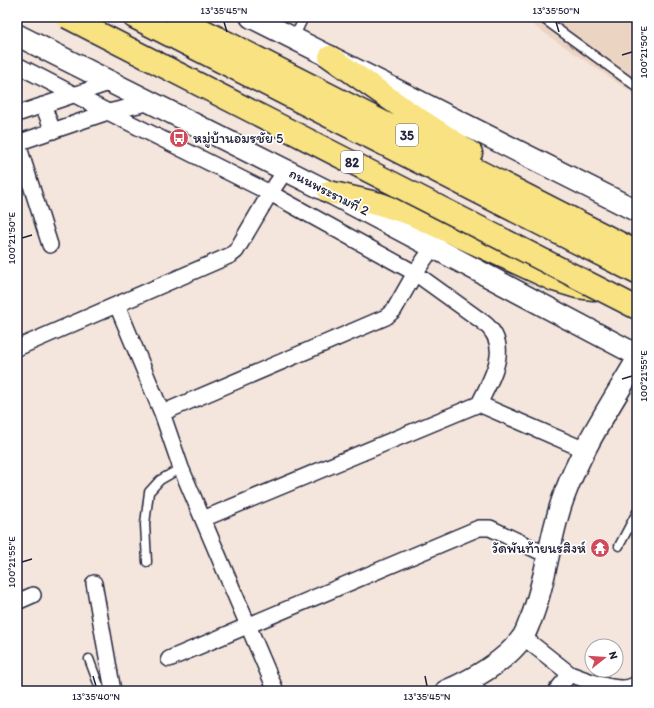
<svg xmlns="http://www.w3.org/2000/svg" width="654" height="708" viewBox="0 0 654 708" font-family="Itim,'Playpen Sans Thai',sans-serif">
  <style>
    .built { fill: #ecd4c3 }
    .lines { fill: none; stroke-linecap: round; stroke-linejoin: round }
    .lane-casing { stroke: #22223b; stroke-width: 11 }
    .street-casing { stroke: #22223b; stroke-width: 18 }
    .secondary-casing { stroke: #22223b; stroke-width: 24 }
    .highway-casing { stroke: #22223b; stroke-width: 25 }
    .lane { stroke: #fff; stroke-width: 8 }
    .street { stroke: #fff; stroke-width: 15 }
    .secondary { stroke: #fff; stroke-width: 21 }
    .highway { stroke: #f8e281; stroke-width: 22 }
    .highway-bridge-casing { stroke: #22223b; stroke-width: 25; stroke-linecap: butt }
    .highway-bridge { stroke: #f8e281; stroke-width: 22 }
    .ticks { fill: none; stroke: #22223b; stroke-width: 1.5 }
    .labels { text-anchor: middle; dominant-baseline: central; stroke-width: 3.5; stroke-linejoin: round; paint-order: stroke }
    .shield { fill: #fff; stroke: #646476; stroke-width: 1 }
    .shield-label { font-size: 13px; font-weight: bold; fill: #22223b }
    .poi-label { font-size: 14px; fill: #22223b; stroke: #fff; text-anchor: start }
    .street-label { font-size: 14px; fill: #22223b; stroke: #fff }
    .neatline { fill: none; stroke: #22223b; stroke-width: 1.5 }
    .ticks-label { font-size: 10px; text-anchor: middle; fill: #22223b }
  </style>
  <rect width="100%" height="100%" fill="#f4e6dc"/>
  <filter id="ink" filterUnits="userSpaceOnUse"><feTurbulence type="fractalNoise" baseFrequency=".025" numOctaves="2"/><feDisplacementMap in="SourceGraphic" scale="8" xChannelSelector="R" yChannelSelector="G"/><feConvolveMatrix kernelMatrix="1 2 1 2 8 2 1 2 1" color-interpolation-filters="sRGB"/></filter>
  <g filter="url(#ink)">
    <path class="built" d="M 521,17 L 637,17 L 637,96 Z"/>
    <g class="lines">
      <defs>
        <path id="lane" d="M 541,17 L 637,87
          M 294,38 L 304,17
          M 619,546 L 637,512
          M 147,562 L 145,524 L 149,492 L 160,480 L 181,468
          M 89,659 L 101,691"/>
        <path id="street" d="M 17,65 L 108,112 L 270,193 L 415,273 L 483,322 C 513,345 492,377 479,404
          M 43,105 L 53,131
          M 17,114 L 112,82
          M 17,141 L 50,245
          M 17,143 L 108,112 L 152,102
          M 117,305 L 162,413 L 181,468 L 276,691
          M 17,348 L 231,255 L 236,251 L 270,193 L 286,170
          M 162,413 L 386,317 L 394,310 L 415,273 L 433,247
          M 203,519 L 479,404 L 585,450
          M 94,583 L 113,691
          M 17,602 L 33,595
          M 523,637 L 570,674
          M 169,659 L 479,528 L 490,528 L 547,555
          M 466,681 L 478,691
          M 556,691 L 570,674 C 586,680 623,696 637,683"/>
        <path id="secondary" d="M 251,17 L 637,211
          M 17,35 L 329,192 L 637,355
          M 446,691 C 472,680 506,661 522,638 C 526,633 528,625 531,619 C 547,579 549,536 564,496 C 581,449 612,403 637,360"/>
        <path id="highway" d="M 134,17 L 637,273
          M 177,17 L 637,252
          M 330,57 L 411,114 L 471,153
          M 329,192 L 380,204 L 411,214 L 554,280 L 577,287 L 594,289"/>
      </defs>
      <use href="#lane" class="lane-casing"/>
      <use href="#street" class="street-casing"/>
      <use href="#secondary" class="secondary-casing"/>
      <use href="#highway" class="highway-casing"/>
      <use href="#lane" class="lane"/>
      <use href="#street" class="street"/>
      <use href="#secondary" class="secondary"/>
      <use href="#highway" class="highway"/>
      <defs>
        <path id="highway-bridge" d="M 67,17 L 637,308"/>
      </defs>
      <use href="#highway-bridge" class="highway-bridge-casing"/>
      <use href="#highway-bridge" class="highway-bridge"/>
    </g>
  </g>
  <path class="ticks" d="M 224,22 L 227,32M 556,22 L 559,32M 622,55 L 632,52M 22,238 L 32,235M 622,379 L 632,376M 22,562 L 32,559M 93,676 L 96,686M 425,676 L 427,686"/>
  <defs>
    <symbol id="bus-disc" viewBox="-11 -11 22 22"><circle r="9.5" fill="#d1495b" stroke="#fff"/><path d="M-5-6H5V4H4V6H2V4H-2V6H-4V4H-5ZM-3.5-4V0h7V-4ZM-3.5 1.2v1.5H-2V1.2ZM2 1.2v1.5H3.5V1.2Z" fill="#fff"/></symbol>
    <symbol id="temple-disc" viewBox="-11 -11 22 22"><circle r="9.5" fill="#d1495b" stroke="#fff"/><path d="M0-6L5-2H3V0L6.5 2.5H4V6H1.5V3h-3V6H-4V2.5H-6.5L-3 0V-2H-5Z" fill="#fff"/></symbol>
  </defs>
  <g fill-rule="evenodd">
    <use href="#bus-disc" x="168" y="127" width="22" height="22"/>
    <use href="#temple-disc" x="589" y="537" width="22" height="22"/>
  </g>
  <g class="labels">
    <g class="shield">
      <rect x="396" y="124" width="22" height="22" rx="3"/>
      <rect x="341" y="151" width="22" height="22" rx="3"/>
    </g>
    <g class="shield-label">
      <text x="407" y="135">35</text>
      <text x="352" y="162">82</text>
    </g>
    <g class="poi-label">
      <text x="193" y="138">หมู่บ้านอมรชัย 5</text>
      <text x="586" y="548" text-anchor="end">วัดพันท้ายนรสิงห์</text>
    </g>
    <g class="street-label">
      <text transform="translate(329 192) rotate(27)">ถนนพระรามที่ 2</text>
    </g>
  </g>
  <rect width="654" height="708" fill="none" stroke="#fff" stroke-width="44"/>
  <g transform="translate(604 658) rotate(73)"><circle r="19" fill="#ffffff" stroke="#a7a7b1"/>
  <path d="M0-3L7 15L0 10L-7 15Z" fill="#d1495b"/>
  <text y="-6" font-size="11" font-weight="bold" text-anchor="middle" fill="#22223b">N</text>
  </g>
  <rect x="22" y="22" width="610" height="664" class="neatline"/>
  <g class="ticks-label">
    <text x="224" y="14">13°35'45"N</text>
    <text x="556" y="14">13°35'50"N</text>
    <text transform="translate(643 52) rotate(-90)" y="4">100°21'50"E</text>
    <text transform="translate(11 238) rotate(-90)" y="4">100°21'50"E</text>
    <text transform="translate(643 376) rotate(-90)" y="4">100°21'55"E</text>
    <text transform="translate(11 562) rotate(-90)" y="4">100°21'55"E</text>
    <text x="96" y="700">13°35'40"N</text>
    <text x="427" y="700">13°35'45"N</text>
  </g>
</svg>
